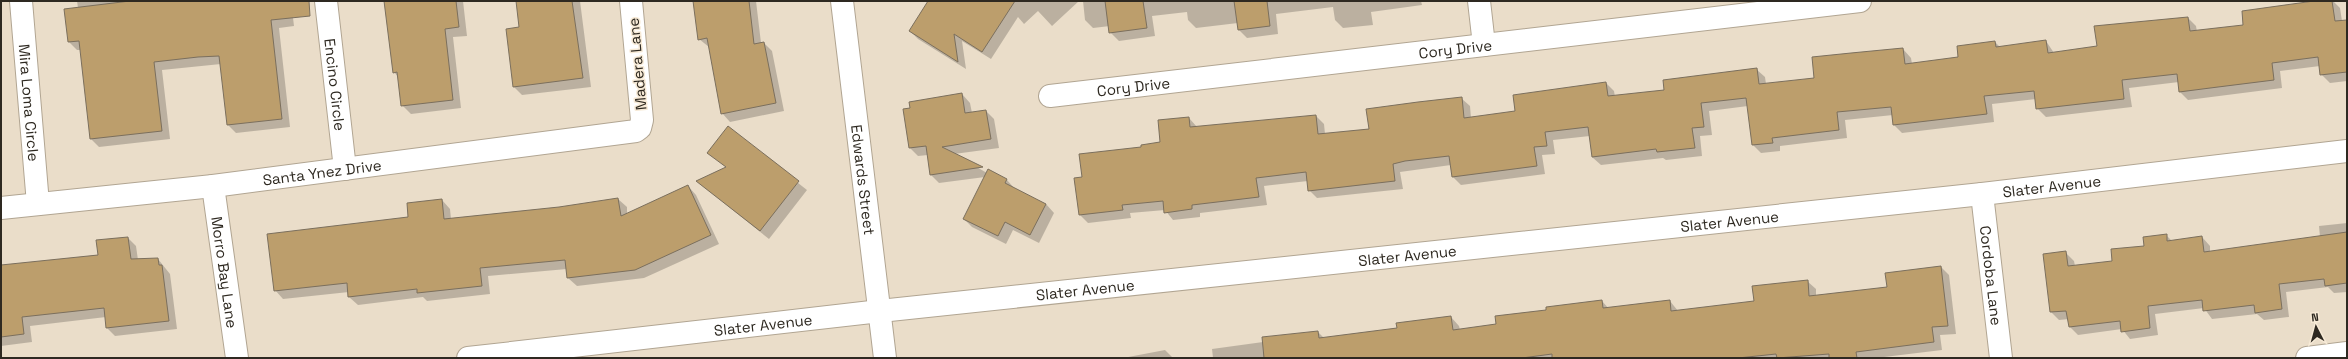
<svg xmlns="http://www.w3.org/2000/svg" width="2348" height="359" viewBox="0 0 2348 359" font-family="'Space Grotesk',sans-serif">
  <style>
    .shadow { fill: #0003 }
    .building { fill: #bc9e6c; stroke: #7b6f5d }
    .lines { fill: none; stroke-linecap: round; stroke-linejoin: round }
    .minor-casing { stroke: #b1a592; stroke-width: 24 }
    .major-casing { stroke: #b1a592; stroke-width: 24 }
    .minor { stroke: #fff; stroke-width: 22 }
    .major { stroke: #fff; stroke-width: 22 }
    .labels { text-anchor: middle; dominant-baseline: central; stroke-width: 3; stroke-linejoin: round; paint-order: stroke }
    .street-label { font-size: 15px; fill: #2e2921; stroke: #f7ead6 }
  </style>
  <rect width="100%" height="100%" fill="#eaddc9"/>
  <path class="shadow" d="M 77,1 L 291,1 L 294,26 L 279,28 L 290,127 L 236,133 L 228,125 L 221,64 L 162,70 L 170,139 L 99,147 L 91,139 L 81,50 L 77,50 L 69,42 L 78,8 Z
    M 385,1 L 463,1 L 467,36 L 453,37 L 461,108 L 411,114 L 402,105 L 399,78 L 394,72 Z
    M 517,1 L 580,1 L 591,87 L 522,95 L 514,87 L 520,28 Z
    M 694,1 L 756,1 L 761,43 L 764,43 L 772,51 L 784,111 L 730,122 L 722,113 L 709,47 L 699,39 Z
    M 929,1 L 1079,1 L 1052,26 L 1038,11 L 1024,24 L 1018,17 L 991,59 L 962,41 L 966,69 L 918,39 L 910,31 Z
    M 1083,1 L 1421,1 L 1422,5 L 1371,12 L 1373,25 L 1343,28 L 1335,20 L 1333,7 L 1276,14 L 1278,34 L 1247,38 L 1239,30 L 1238,23 L 1196,28 L 1188,20 L 1187,12 L 1152,16 L 1155,36 L 1119,41 L 1110,32 L 1110,26 L 1093,28 L 1085,20 Z
    M 2323,1 L 2333,1 L 2340,8 L 2342,21 L 2347,21 L 2347,81 L 2330,83 L 2321,74 L 2320,66 L 2280,71 L 2282,88 L 2227,95 L 2188,100 L 2180,92 L 2179,82 L 2129,88 L 2132,107 L 2046,117 L 2037,108 L 2036,99 L 1992,104 L 1994,122 L 1902,133 L 1894,125 L 1893,115 L 1845,120 L 1847,138 L 1780,146 L 1780,151 L 1761,153 L 1753,145 L 1748,106 L 1709,111 L 1712,135 L 1700,136 L 1702,156 L 1666,160 L 1663,158 L 1601,165 L 1592,157 L 1590,136 L 1553,140 L 1555,154 L 1542,155 L 1545,174 L 1461,185 L 1452,176 L 1451,165 L 1400,172 L 1403,189 L 1317,198 L 1309,190 L 1308,181 L 1264,186 L 1267,205 L 1200,213 L 1200,217 L 1173,220 L 1165,210 L 1130,213 L 1131,218 L 1088,223 L 1080,215 L 1083,178 L 1142,148 L 1161,143 L 1189,118 L 1197,127 L 1316,116 L 1324,124 L 1325,134 L 1370,129 L 1461,98 L 1470,106 L 1471,118 L 1516,112 L 1606,83 L 1614,91 L 1615,97 L 1665,90 L 1756,69 L 1765,77 L 1766,84 L 1815,79 L 1903,49 L 1911,58 L 1912,64 L 1959,58 L 1995,42 L 2000,47 L 2046,41 L 2054,53 L 2098,47 L 2188,18 L 2196,26 L 2197,32 L 2244,26 Z
    M 962,94 L 970,103 L 972,113 L 986,111 L 994,119 L 999,148 L 954,154 L 987,173 L 988,171 L 1007,180 L 1015,189 L 1046,204 L 1054,213 L 1039,243 L 1013,230 L 1006,244 L 972,227 L 964,219 L 985,177 L 939,183 L 931,175 L 928,155 L 918,156 L 910,148 L 904,110 Z
    M 728,128 L 807,190 L 769,239 L 698,182 L 727,168 L 708,152 Z
    M 688,186 L 696,195 L 719,244 L 644,278 L 577,286 L 568,278 L 567,269 L 488,276 L 490,294 L 427,301 L 423,297 L 358,305 L 349,297 L 349,292 L 283,299 L 275,290 L 442,200 L 450,209 L 451,219 L 559,208 L 618,199 L 627,207 L 627,214 Z
    M 2347,223 L 2347,292 L 2334,293 L 2328,287 L 2286,292 L 2289,317 L 2264,320 L 2257,314 L 2212,319 L 2204,308 L 2155,314 L 2158,335 L 2130,339 L 2122,329 L 2078,335 L 2070,327 L 2069,319 L 2059,320 L 2051,312 L 2066,253 L 2074,261 L 2075,266 L 2114,262 L 2166,235 L 2172,241 L 2202,237 L 2210,246 L 2210,252 L 2320,237 L 2319,226 Z
    M 128,238 L 136,246 L 138,260 L 158,259 L 170,274 L 177,329 L 115,336 L 107,328 L 106,317 L 30,326 L 32,342 L 1,346 L 1,266 L 99,255 Z
    M 1941,267 L 1949,275 L 1956,334 L 1940,335 L 1942,350 L 1876,358 L 1213,358 L 1212,349 L 1263,342 L 1318,332 L 1324,338 L 1398,329 L 1451,317 L 1459,326 L 1460,330 L 1497,325 L 1547,311 L 1602,301 L 1609,309 L 1670,301 L 1678,311 L 1755,302 L 1807,281 L 1816,289 L 1816,296 L 1888,288 Z
    M 1165,350 L 1173,358 L 1123,358 Z"/>
  <path class="building" d="M 130,1 L 309,1 L 310,16 L 271,20 L 282,119 L 227,125 L 219,56 L 198,57 L 154,62 L 162,131 L 90,139 L 79,41 L 68,42 L 64,9 Z
    M 384,1 L 456,1 L 459,27 L 445,29 L 453,100 L 401,106 L 397,72 L 393,73 Z
    M 516,1 L 572,1 L 583,78 L 513,87 L 506,29 L 519,27 Z
    M 693,1 L 749,1 L 754,44 L 764,42 L 776,103 L 721,114 L 707,38 L 698,40 Z
    M 928,1 L 1015,1 L 982,52 L 954,34 L 958,62 L 909,31 Z
    M 1105,1 L 1143,1 L 1147,28 L 1109,33 Z
    M 1234,1 L 1267,1 L 1270,26 L 1238,30 Z
    M 2314,1 L 2332,1 L 2335,21 L 2347,20 L 2347,72 L 2320,75 L 2318,57 L 2272,63 L 2274,80 L 2218,87 L 2179,92 L 2177,74 L 2122,80 L 2124,99 L 2036,109 L 2034,91 L 1984,96 L 1987,114 L 1893,125 L 1891,107 L 1837,112 L 1839,130 L 1772,138 L 1773,143 L 1752,145 L 1746,98 L 1701,103 L 1704,127 L 1692,128 L 1695,148 L 1657,152 L 1656,149 L 1592,157 L 1588,127 L 1545,132 L 1547,146 L 1534,147 L 1537,166 L 1452,177 L 1449,156 L 1405,161 L 1393,164 L 1395,181 L 1308,191 L 1306,172 L 1256,178 L 1259,197 L 1192,205 L 1192,209 L 1164,213 L 1163,201 L 1122,205 L 1123,210 L 1079,215 L 1074,178 L 1082,177 L 1079,154 L 1141,147 L 1141,145 L 1160,142 L 1158,120 L 1189,117 L 1190,127 L 1316,115 L 1318,134 L 1369,129 L 1366,109 L 1418,102 L 1462,97 L 1464,118 L 1515,111 L 1513,95 L 1606,82 L 1608,96 L 1664,90 L 1663,80 L 1757,68 L 1759,84 L 1814,78 L 1812,57 L 1851,53 L 1903,48 L 1905,64 L 1958,57 L 1957,46 L 1995,41 L 1996,47 L 2046,40 L 2048,53 L 2097,46 L 2094,26 L 2188,17 L 2190,31 L 2243,25 L 2242,11 Z
    M 962,93 L 965,113 L 986,110 L 991,139 L 942,147 L 983,167 L 930,175 L 926,146 L 909,148 L 903,109 L 910,108 L 909,102 Z
    M 728,126 L 799,181 L 760,231 L 696,181 L 726,167 L 707,153 Z
    M 988,169 L 1007,179 L 1005,183 L 1046,204 L 1030,235 L 1005,222 L 998,236 L 963,219 Z
    M 688,185 L 711,235 L 635,270 L 567,278 L 565,260 L 480,268 L 482,286 L 417,293 L 417,289 L 348,297 L 347,283 L 274,291 L 267,234 L 408,217 L 407,203 L 442,199 L 444,219 L 559,207 L 618,198 L 621,216 Z
    M 2347,232 L 2347,283 L 2325,286 L 2324,279 L 2279,284 L 2282,309 L 2255,313 L 2254,305 L 2203,311 L 2202,300 L 2148,306 L 2150,328 L 2121,332 L 2120,321 L 2069,327 L 2066,311 L 2050,312 L 2043,254 L 2066,251 L 2068,266 L 2112,261 L 2111,249 L 2144,246 L 2143,237 L 2167,234 L 2167,241 L 2202,236 L 2204,252 Z
    M 128,237 L 131,259 L 158,258 L 159,265 L 162,265 L 169,321 L 106,328 L 104,308 L 22,317 L 24,334 L 1,337 L 1,265 L 98,255 L 96,240 Z
    M 1941,266 L 1948,326 L 1932,327 L 1934,342 L 1856,352 L 1857,358 L 1829,358 L 1829,354 L 1777,358 L 1776,354 L 1738,358 L 1552,358 L 1552,354 L 1522,358 L 1264,358 L 1262,337 L 1318,331 L 1319,338 L 1397,328 L 1396,323 L 1451,316 L 1453,330 L 1496,324 L 1495,316 L 1546,310 L 1546,307 L 1602,300 L 1603,308 L 1670,300 L 1671,311 L 1754,301 L 1752,286 L 1808,280 L 1809,296 L 1887,287 L 1885,273 Z"/>
  <g class="lines">
    <defs>
      <g id="minor">
        <path id="s1" d="M 21,1 L 38,204"/>
        <path id="s2" d="M 326,1 L 345,169"/>
        <path d="M 1479,1 L 1484,45"/>
        <path id="s3" d="M 1050,96 L 1860,1"/>
        <path id="s4" d="M 213,186 L 237,358"/>
        <path id="s5" d="M 1982,194 L 2001,358"/>
        <path id="s6" d="M 1,208 L 213,186 L 636,131 L 640,128 L 642,120 L 631,1"/>
        <path id="s7" d="M 468,358 L 880,311 L 1982,194 L 2347,151"/>
        <path d="M 2307,358 L 2347,353"/>
      </g>
      <g id="major">
        <path id="s8" d="M 842,1 L 885,358"/>
      </g>
    </defs>
    <use href="#minor" class="minor-casing"/>
    <use href="#major" class="major-casing"/>
    <use href="#minor" class="minor"/>
    <use href="#major" class="major"/>
  </g>
  <g class="labels">
    <g class="street-label">
      <text stroke="none"><textPath href="#s3" startOffset="408">Cory Drive</textPath></text>
      <text transform="translate(637 64) rotate(-95)">Madera Lane</text>
      <text stroke="none"><textPath href="#s2" startOffset="84">Encino Circle</textPath></text>
      <text stroke="none"><textPath href="#s3" startOffset="84">Cory Drive</textPath></text>
      <text stroke="none"><textPath href="#s1" startOffset="102">Mira Loma Circle</textPath></text>
      <text stroke="none"><textPath href="#s6" startOffset="323">Santa Ynez Drive</textPath></text>
      <text stroke="none"><textPath href="#s8" startOffset="180">Edwards Street</textPath></text>
      <text stroke="none"><textPath href="#s7" startOffset="1593">Slater Avenue</textPath></text>
      <text stroke="none"><textPath href="#s7" startOffset="1269">Slater Avenue</textPath></text>
      <text stroke="none"><textPath href="#s7" startOffset="945">Slater Avenue</textPath></text>
      <text stroke="none"><textPath href="#s4" startOffset="87">Morro Bay Lane</textPath></text>
      <text stroke="none"><textPath href="#s5" startOffset="82">Cordoba Lane</textPath></text>
      <text stroke="none"><textPath href="#s7" startOffset="621">Slater Avenue</textPath></text>
      <text stroke="none"><textPath href="#s7" startOffset="297">Slater Avenue</textPath></text>
    </g>
  </g>
  <rect width="2348" height="359" fill="none" stroke="#2e2921" stroke-width="4"/>
  <g transform="translate(2316 327) rotate(354)" stroke="#f7ead6" stroke-width="3" paint-order="stroke">
  <path d="M0-3L7 15L0 10L-7 15Z" fill="#2e2921"/>
  <text y="-6" font-size="11" font-weight="bold" text-anchor="middle" fill="#2e2921">N</text>
  </g>
</svg>
